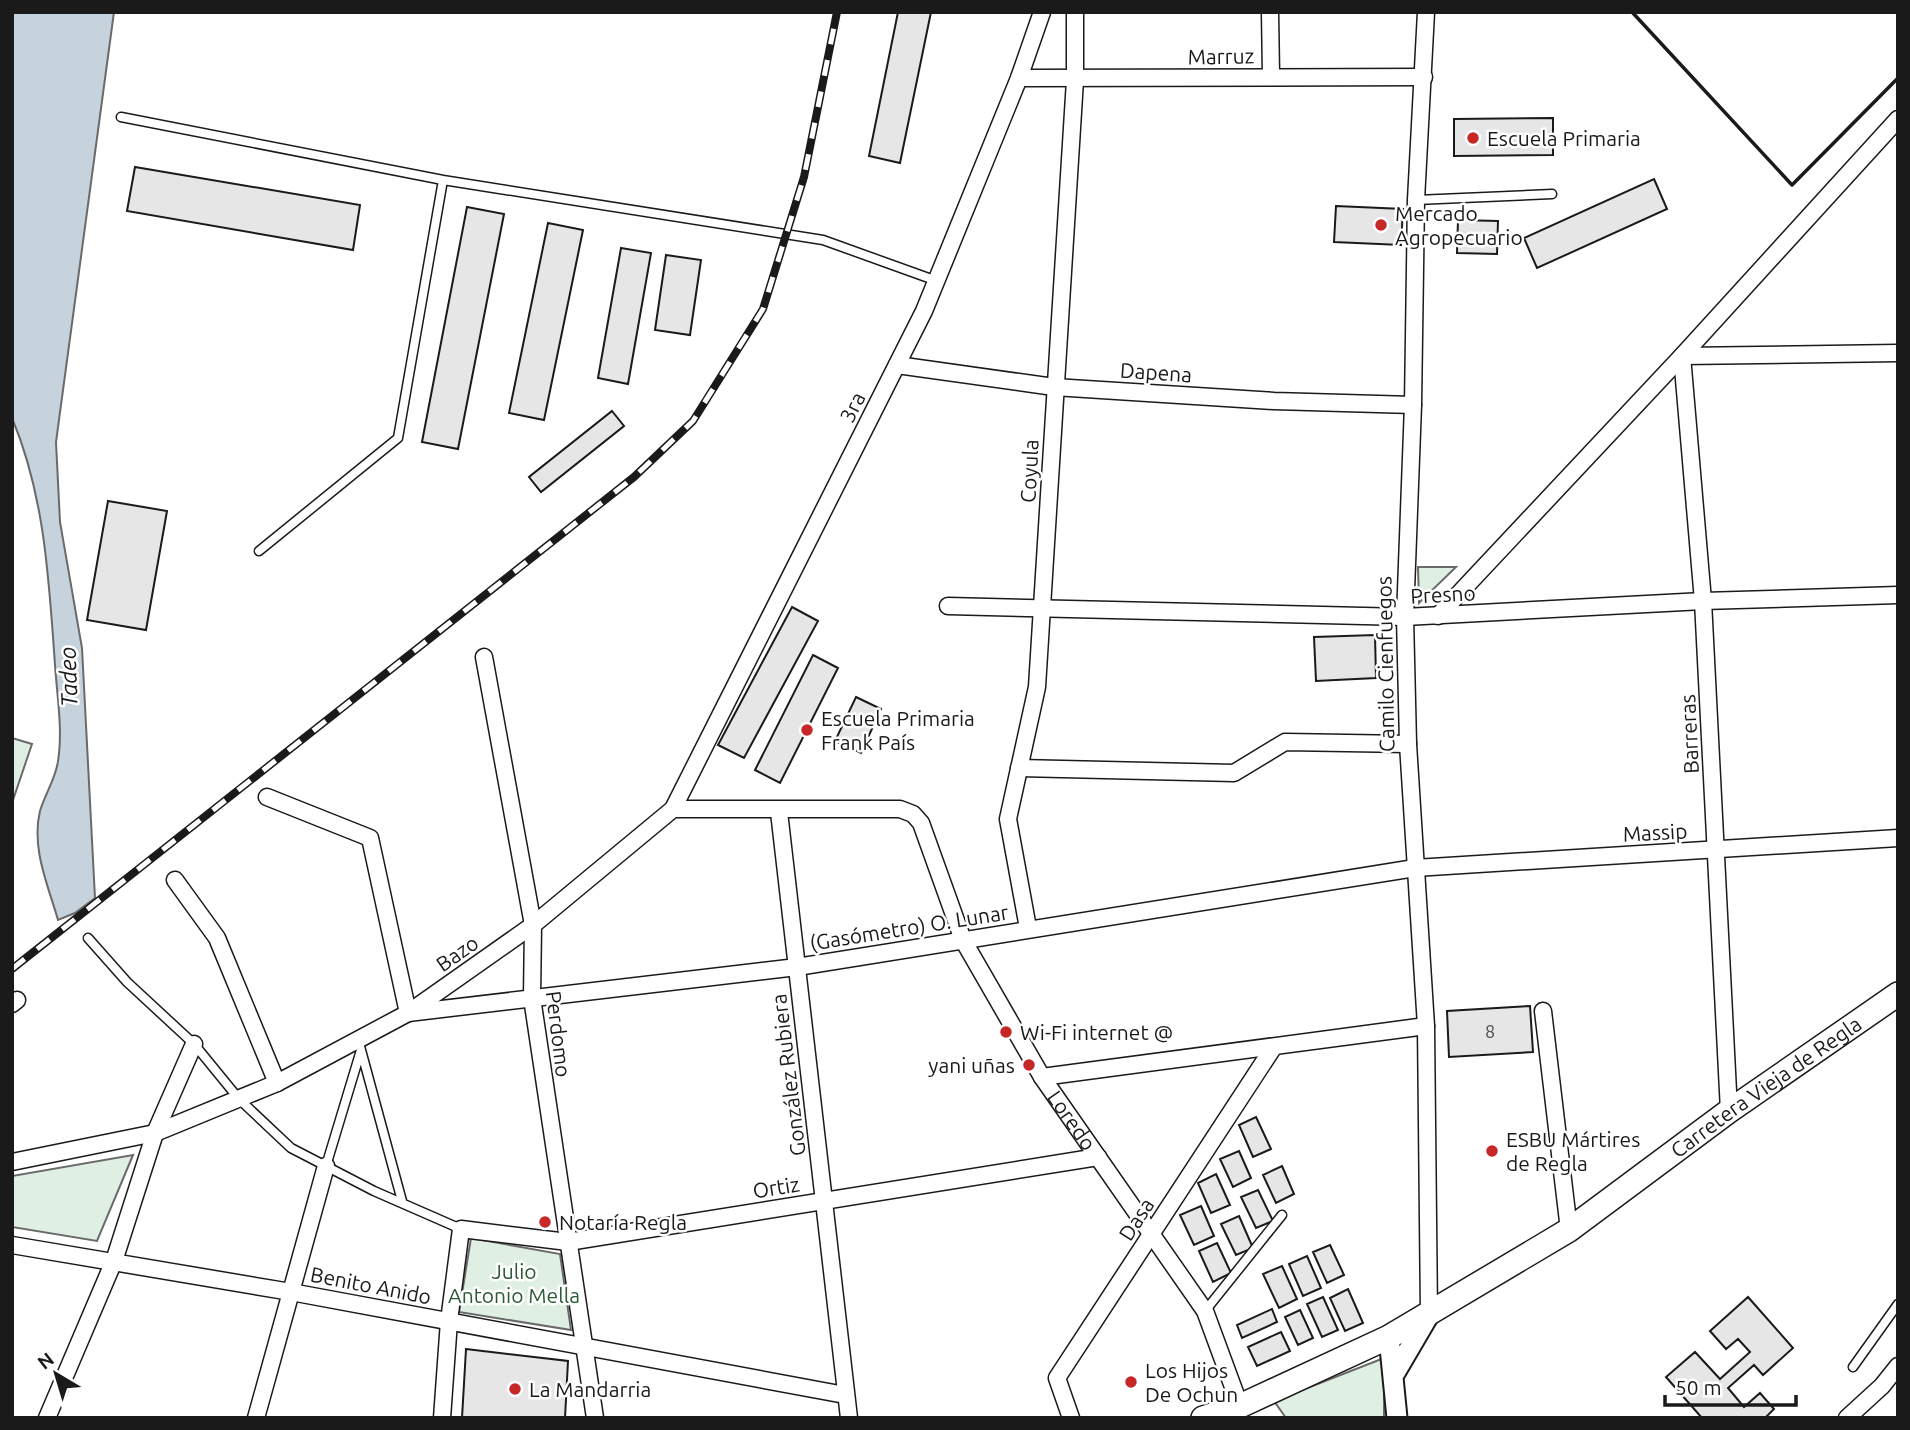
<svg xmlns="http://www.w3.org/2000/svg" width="1910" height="1430" viewBox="0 0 1910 1430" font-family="Ubuntu,sans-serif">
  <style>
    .green { fill: #e0efe3; stroke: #6a6a6a; stroke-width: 2 }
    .water { fill: #c6d2dc; stroke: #6a6a6a; stroke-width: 2 }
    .building { fill: #e6e6e6; stroke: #1a1a1a; stroke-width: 2 }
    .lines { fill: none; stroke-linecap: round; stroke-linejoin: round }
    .service-casing { stroke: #1a1a1a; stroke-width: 11 }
    .minor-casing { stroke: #1a1a1a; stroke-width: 19 }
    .tertiary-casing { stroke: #1a1a1a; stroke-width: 23 }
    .secondary-casing { stroke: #1a1a1a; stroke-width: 26 }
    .service { stroke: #fff; stroke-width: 8 }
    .minor { stroke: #fff; stroke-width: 16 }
    .tertiary { stroke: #fff; stroke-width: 19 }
    .secondary { stroke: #fff; stroke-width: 23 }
    .rail-casing { stroke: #1a1a1a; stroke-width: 8 }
    .rail { stroke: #fff; stroke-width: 5; stroke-dasharray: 16; stroke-linecap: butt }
    .wall { stroke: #1a1a1a; stroke-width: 3.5 }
    .poi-dot { fill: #c62828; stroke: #fff; stroke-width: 2.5 }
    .labels { text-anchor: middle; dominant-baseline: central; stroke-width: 5; stroke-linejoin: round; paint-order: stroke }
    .number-label { font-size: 18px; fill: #4d4d4d }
    .street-label { font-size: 21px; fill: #1a1a1a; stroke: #fff }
    .poi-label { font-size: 21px; fill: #1a1a1a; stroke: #fff; text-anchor: start }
    .park-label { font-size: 21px; fill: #2b5a34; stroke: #fff }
    .water-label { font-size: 23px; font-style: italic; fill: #1a1a1a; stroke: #fff }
  </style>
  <rect width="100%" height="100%" fill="#fff"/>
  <path class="green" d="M 1418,567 L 1456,567 L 1419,603 Z
    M 12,738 L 32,744 L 12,803 Z
    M 133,1155 L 97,1241 L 12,1227 L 12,1176 Z
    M 471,1238 L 560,1254 L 571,1330 L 459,1312 Z
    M 1384,1358 L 1384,1418 L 1286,1418 L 1274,1401 Z"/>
  <path class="water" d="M 12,12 L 114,12 L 56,442 L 60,522 L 82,648 L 95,898 L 75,913 L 58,920 C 48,885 31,848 40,811 C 45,794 56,778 58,761 C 63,730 57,696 55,665 C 49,582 45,496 12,418 Z"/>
  <path class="building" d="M 898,12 L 931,12 L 900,163 L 869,156 Z
    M 1553,118 L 1553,155 L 1454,156 L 1454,119 Z
    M 135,167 L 360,205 L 353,250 L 127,211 Z
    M 1654,179 L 1667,209 L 1537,268 L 1524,238 Z
    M 1336,206 L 1403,209 L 1401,245 L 1334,242 Z
    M 467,207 L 504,214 L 458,449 L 422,442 Z
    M 1458,220 L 1498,221 L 1497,254 L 1457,253 Z
    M 548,223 L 583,230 L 544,420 L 509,413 Z
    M 621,248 L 651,253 L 628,384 L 598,378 Z
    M 666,255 L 701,260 L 690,335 L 655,330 Z
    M 612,411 L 624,426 L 541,492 L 529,477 Z
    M 108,501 L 167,511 L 146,630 L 87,620 Z
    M 792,607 L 818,621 L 744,758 L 718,745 Z
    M 1375,635 L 1376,678 L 1316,681 L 1314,637 Z
    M 813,655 L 838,668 L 780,783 L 755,770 Z
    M 856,697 L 881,709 L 861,753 L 835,741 Z
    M 1530,1006 L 1533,1052 L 1449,1057 L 1447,1011 Z
    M 1256,1117 L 1271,1149 L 1253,1157 L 1239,1125 Z
    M 1239,1151 L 1251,1178 L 1233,1187 L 1220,1159 Z
    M 1282,1166 L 1294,1194 L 1276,1203 L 1263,1175 Z
    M 1216,1174 L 1230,1205 L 1211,1213 L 1198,1183 Z
    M 1258,1190 L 1273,1221 L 1256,1228 L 1241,1197 Z
    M 1201,1206 L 1214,1236 L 1194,1245 L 1180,1215 Z
    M 1239,1216 L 1253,1248 L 1236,1255 L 1221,1224 Z
    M 1217,1243 L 1231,1273 L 1213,1282 L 1199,1251 Z
    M 1330,1245 L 1344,1275 L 1327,1283 L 1313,1252 Z
    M 1307,1256 L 1321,1288 L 1303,1296 L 1289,1264 Z
    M 1282,1266 L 1297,1299 L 1279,1308 L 1263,1274 Z
    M 1348,1289 L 1363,1323 L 1345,1331 L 1330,1298 Z
    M 1323,1297 L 1338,1330 L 1322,1337 L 1307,1304 Z
    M 1748,1297 L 1793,1348 L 1763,1375 L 1754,1365 L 1728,1388 L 1744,1407 L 1760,1393 L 1774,1409 L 1765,1418 L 1702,1418 L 1666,1377 L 1695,1352 L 1720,1379 L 1750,1352 L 1738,1339 L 1726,1349 L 1710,1331 Z
    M 1272,1309 L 1277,1322 L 1242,1338 L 1237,1325 Z
    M 1300,1310 L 1313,1338 L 1298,1345 L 1285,1317 Z
    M 1281,1332 L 1290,1351 L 1257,1366 L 1248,1347 Z
    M 466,1349 L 568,1361 L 565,1418 L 462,1418 Z"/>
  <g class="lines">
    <defs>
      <path id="service" d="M 121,117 L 443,180 L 823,240 L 937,281
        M 1416,200 L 1552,194
        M 259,551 L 398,438 L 443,180
        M 88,938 L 127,982 L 194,1044 L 239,1099 L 291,1148 L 374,1191 L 461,1229
        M 358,1039 L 402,1201
        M 326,1166 L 361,1050
        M 1205,1311 L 1282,1215
        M 1853,1367 L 1898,1304"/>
      <g id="minor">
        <path d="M 1270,12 L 1271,75"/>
        <path d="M 1426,12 L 1416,200 L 1413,405 L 1405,617 L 1408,744 L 1426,1026 L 1429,1315"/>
        <path d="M 1019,78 L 1424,77"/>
        <path d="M 1682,356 L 1703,601 L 1729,1111"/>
        <path d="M 1682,356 L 1898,353"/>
        <path d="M 897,365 L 1054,387 L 1274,401 L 1413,405"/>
        <path d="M 948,606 L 1405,617 L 1703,601 L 1898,595"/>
        <path d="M 1438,616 L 1682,356 L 1898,119"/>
        <path d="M 484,657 L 533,925 L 532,998 L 595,1418"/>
        <path d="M 1019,768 L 1234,773 L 1285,742 L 1408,744"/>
        <path d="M 267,797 L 370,838 L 408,1013 L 797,967 L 1415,868 L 1898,838"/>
        <path d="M 673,809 L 924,311 L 1019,78 L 1042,12"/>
        <path d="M 779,812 L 849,1418"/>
        <path d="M 175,880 L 217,938 L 277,1083"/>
        <path d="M 1028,928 L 1008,819 L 1037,687 L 1075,80 L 1075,12"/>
        <path d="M 12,1004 L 17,1000"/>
        <path d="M 1543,1011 L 1569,1230"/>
        <path d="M 1042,1077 L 1426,1026"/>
        <path id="s1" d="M 12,1162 L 155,1133 L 277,1083 L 408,1013 L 533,925 L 673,809 L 900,809 L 913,814 L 921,823 L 963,940 L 1042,1077 L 1205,1311 L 1240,1406"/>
        <path d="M 12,1245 L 291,1292 L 845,1395"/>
        <path d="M 47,1418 L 114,1261 L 155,1133 L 194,1044"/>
        <path d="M 256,1418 L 326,1166"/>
        <path d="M 442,1418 L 449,1321 L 461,1229 L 568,1242 L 1098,1157"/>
        <path d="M 1071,1418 L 1057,1378 L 1273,1048"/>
        <path d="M 1847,1418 L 1882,1386 L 1898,1366"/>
      </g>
      <path id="tertiary" d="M 1389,1337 L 1397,1418
        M 1395,1373 L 1429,1315"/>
      <g id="secondary">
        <path id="s2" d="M 1203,1418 L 1240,1406 L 1389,1337 L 1569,1230 L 1729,1111 L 1898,994"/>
      </g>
    </defs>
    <use href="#service" class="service-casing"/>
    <use href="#minor" class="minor-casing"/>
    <use href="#tertiary" class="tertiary-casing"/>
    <use href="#secondary" class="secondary-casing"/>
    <use href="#service" class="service"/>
    <use href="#minor" class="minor"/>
    <use href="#tertiary" class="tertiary"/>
    <use href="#secondary" class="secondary"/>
    <defs>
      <path id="rail" d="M 12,969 L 634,477 L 693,421 L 763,309 L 804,177 L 837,12"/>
    </defs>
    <use href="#rail" class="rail-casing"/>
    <use href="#rail" class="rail"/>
    <path class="wall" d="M 1632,12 L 1792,185 L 1898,78"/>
  </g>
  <g class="poi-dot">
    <circle cx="1473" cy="138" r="7"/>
    <circle cx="1381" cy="225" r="7"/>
    <circle cx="807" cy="730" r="7"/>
    <circle cx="1006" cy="1032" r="7"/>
    <circle cx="1029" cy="1065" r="7"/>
    <circle cx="1492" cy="1151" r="7"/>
    <circle cx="545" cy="1222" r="7"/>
    <circle cx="1131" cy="1382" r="7"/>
    <circle cx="515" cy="1389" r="7"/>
  </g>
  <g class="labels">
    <g class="number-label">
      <text x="1490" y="1031">8</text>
    </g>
    <g class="street-label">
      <text transform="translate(1221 56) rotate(-1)">Marruz</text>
      <text transform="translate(1156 372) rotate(4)">Dapena</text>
      <text transform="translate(852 407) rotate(-63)">3ra</text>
      <text transform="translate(1029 471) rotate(-87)">Coyula</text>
      <text transform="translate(1443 594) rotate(-3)">Presno</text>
      <text transform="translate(1385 664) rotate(-91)">Camilo Cienfuegos</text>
      <text transform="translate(1689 734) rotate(-93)">Barreras</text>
      <text transform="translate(1655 832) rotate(-3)">Massip</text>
      <text transform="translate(909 927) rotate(-9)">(Gasómetro) O. Lunar</text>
      <text transform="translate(457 953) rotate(-35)">Bazo</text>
      <text transform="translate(559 1034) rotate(83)">Perdomo</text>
      <text transform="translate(788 1075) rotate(-97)">González Rubiera</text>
      <text stroke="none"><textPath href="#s2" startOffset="656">Carretera Vieja de Regla</textPath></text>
      <text stroke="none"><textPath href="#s1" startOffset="1349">Loredo</textPath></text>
      <text transform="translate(776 1187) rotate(-9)">Ortiz</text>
      <text transform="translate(1136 1219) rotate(-57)">Dasa</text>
      <text transform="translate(371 1285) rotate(11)">Benito Anido</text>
    </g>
    <g class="poi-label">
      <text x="1487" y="138">Escuela Primaria</text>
      <text x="1395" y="213">Mercado<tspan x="1395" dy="24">Agropecuario</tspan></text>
      <text x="821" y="718">Escuela Primaria<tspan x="821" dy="24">Frank País</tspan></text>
      <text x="1020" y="1032">Wi-Fi internet @</text>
      <text x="1015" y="1065" text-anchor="end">yani uñas</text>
      <text x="1506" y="1139">ESBU Mártires<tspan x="1506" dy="24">de Regla</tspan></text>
      <text x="559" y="1222">Notaría Regla</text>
      <text x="1145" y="1370">Los Hijos<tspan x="1145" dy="24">De Ochun</tspan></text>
      <text x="529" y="1389">La Mandarria</text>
    </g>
    <g class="park-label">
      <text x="514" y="1271">Julio<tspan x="514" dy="24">Antonio Mella</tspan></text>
    </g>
    <g class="water-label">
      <text transform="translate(68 677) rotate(-92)">Tadeo</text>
    </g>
  </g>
  <rect width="1910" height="1430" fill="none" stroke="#1a1a1a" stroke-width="28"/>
  <g transform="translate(56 1374) rotate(322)" stroke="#ffffff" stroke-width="5" paint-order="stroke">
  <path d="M0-5L12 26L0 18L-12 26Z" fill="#1a1a1a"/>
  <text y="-10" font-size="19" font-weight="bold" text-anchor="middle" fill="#1a1a1a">N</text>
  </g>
  <path d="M1665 1395v10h131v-10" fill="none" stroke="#1a1a1a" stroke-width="3.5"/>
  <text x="1675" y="1395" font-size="21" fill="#1a1a1a" stroke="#ffffff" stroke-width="5" paint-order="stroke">50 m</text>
</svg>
